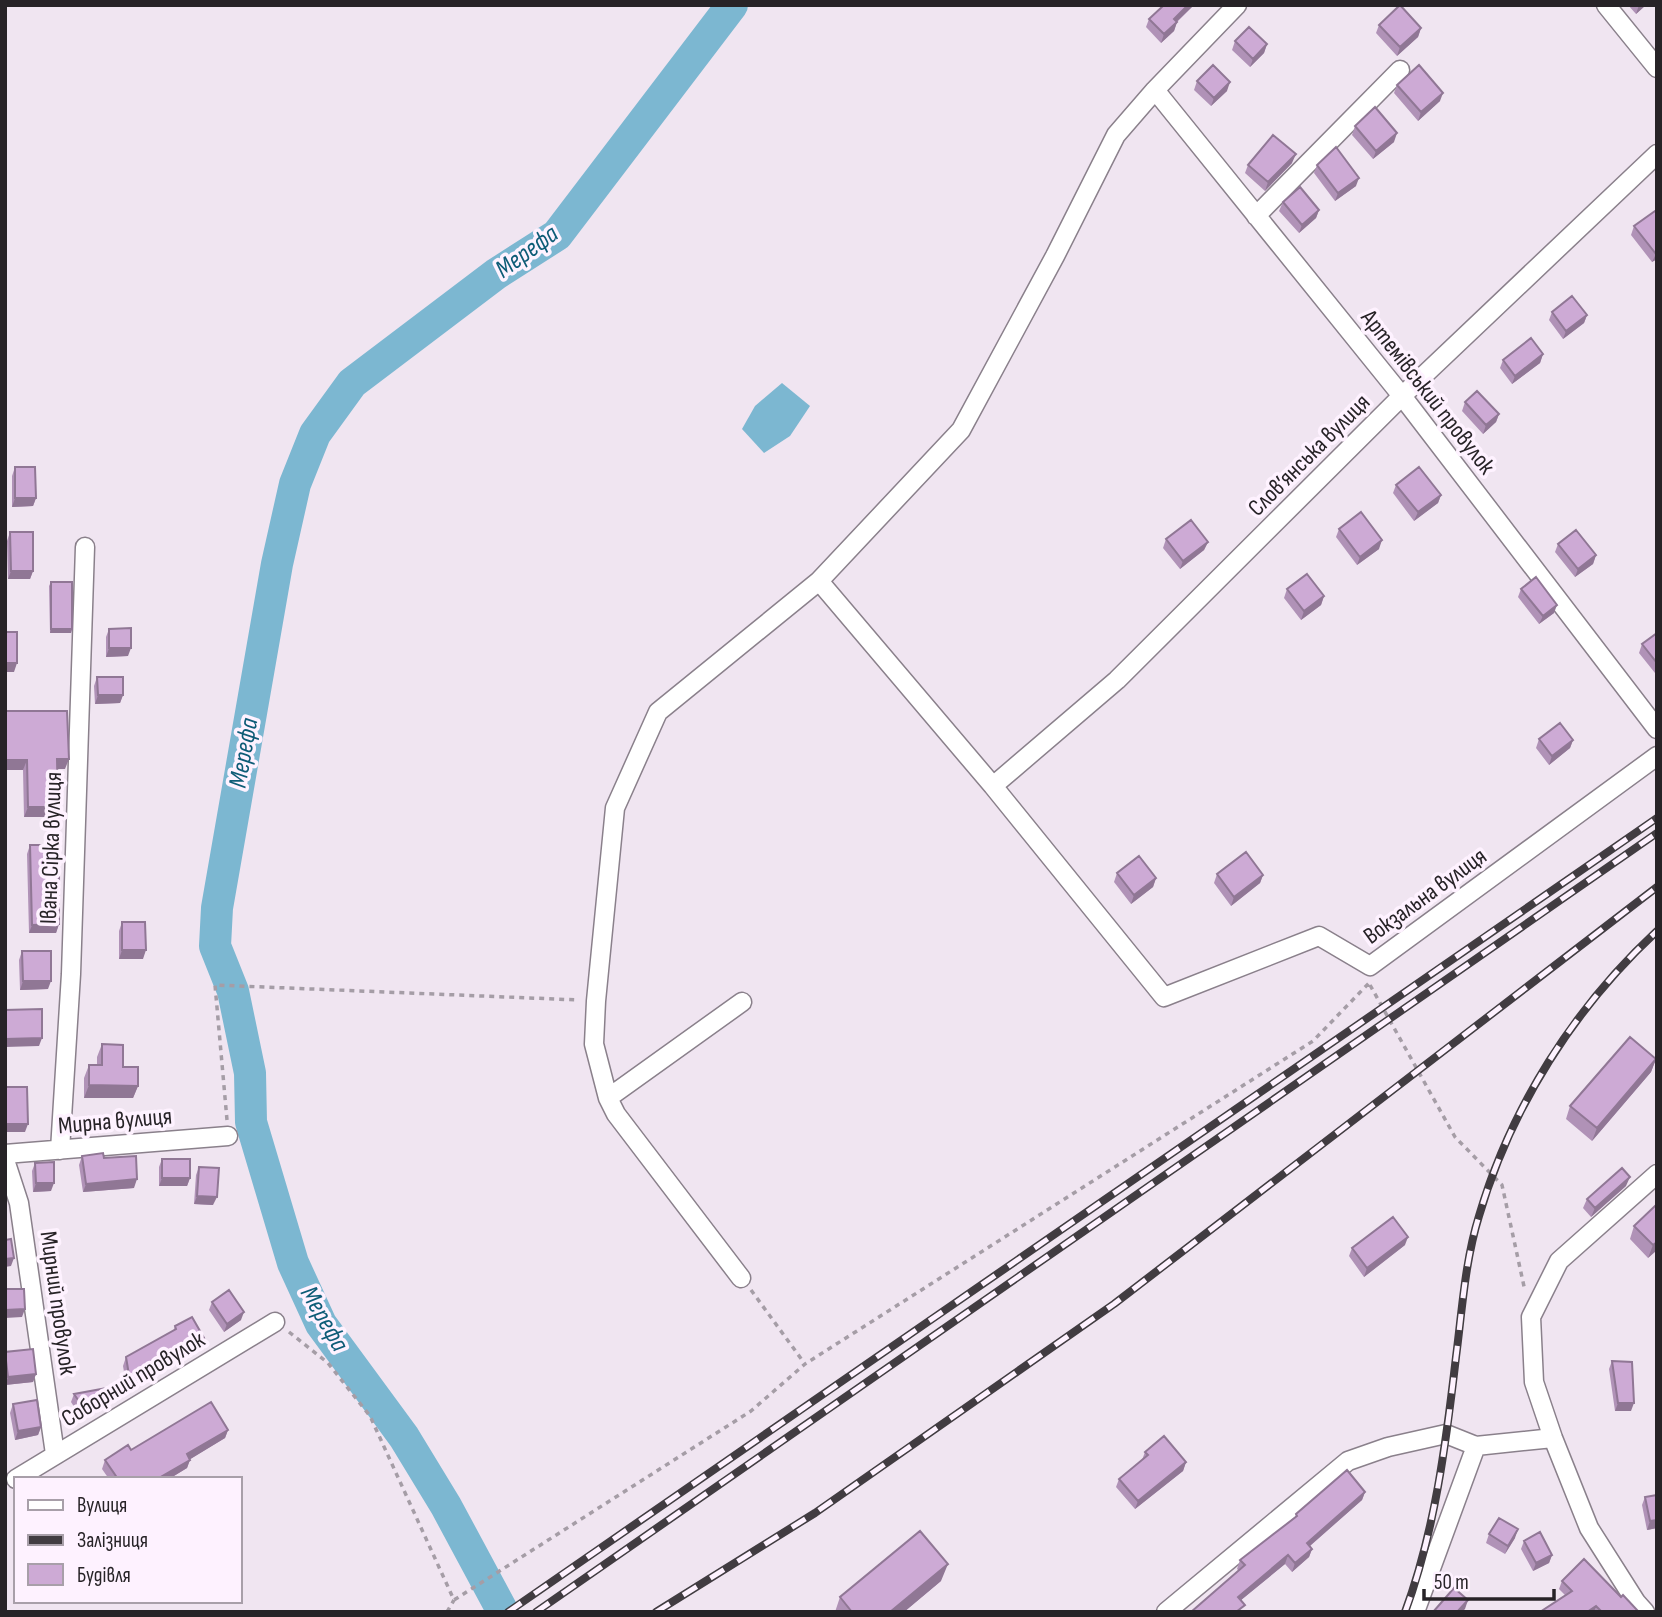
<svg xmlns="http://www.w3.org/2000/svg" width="1662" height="1617" viewBox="0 0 1662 1617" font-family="'Sofia Sans Condensed',sans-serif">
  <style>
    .water { fill: #7cb7d1 }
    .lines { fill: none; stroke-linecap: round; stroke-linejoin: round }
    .river { stroke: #7cb7d1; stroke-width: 32 }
    .minor-casing { stroke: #8a808b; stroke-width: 21 }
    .path { stroke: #a59da6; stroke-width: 3.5; stroke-dasharray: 5 5; stroke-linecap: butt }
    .minor { stroke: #fff; stroke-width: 18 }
    .rail-casing { stroke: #413c41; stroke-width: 8 }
    .rail { stroke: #fef2ff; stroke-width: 5; stroke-dasharray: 16; stroke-linecap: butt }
    .wall { fill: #b092b7 }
    .shaded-wall { fill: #907795 }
    .building { fill: #cdaad5; stroke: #907795; stroke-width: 2 }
    .labels { text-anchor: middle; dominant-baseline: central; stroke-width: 7; stroke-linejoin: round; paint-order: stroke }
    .street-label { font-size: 24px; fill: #272327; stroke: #fef2ff }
    .water-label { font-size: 26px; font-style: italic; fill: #0e5c77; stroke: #fef2ff }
  </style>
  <rect width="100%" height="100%" fill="#f0e5f1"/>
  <path class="water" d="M 782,383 L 810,406 L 790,436 L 764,453 L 742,429 L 755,406 Z"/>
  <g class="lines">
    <path class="river" d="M 503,1612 L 446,1506 L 404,1437 L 321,1324 L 293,1263 L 251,1122 L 250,1073 L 233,991 L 215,946 L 217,908 L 277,564 L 295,484 L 315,434 L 352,383 L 496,274 L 557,235 L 732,5"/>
    <defs>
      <path id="minor" d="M 1606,5 L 1657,68
        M 1155,90 L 1402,396 L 1657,729
        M 1256,216 L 1400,70
        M 819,581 L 993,786 L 1164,997 L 1319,936 L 1370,966 L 1657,756
        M 993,786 L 1117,680 L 1402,396 L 1657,154
        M 608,1098 L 742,1002
        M 60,1150 L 71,974 L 85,547
        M 5,1154 L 228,1136
        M 5,1160 L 19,1203 L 55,1454
        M 741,1278 L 616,1114 L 608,1098 L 594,1044 L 596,1001 L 615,808 L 658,712 L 819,581 L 961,430 L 1055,256 L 1116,135 L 1155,90 L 1237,5
        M 16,1479 L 275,1322
        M 1166,1612 L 1348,1461 L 1388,1447 L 1446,1434 L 1476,1446 L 1553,1438
        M 1415,1612 L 1476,1446
        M 1645,1612 L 1636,1602 L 1589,1528 L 1553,1438 L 1534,1382 L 1531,1317 L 1559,1261 L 1657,1174"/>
    </defs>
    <use href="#minor" class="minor-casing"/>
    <path class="path" d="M 1370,985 L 1455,1137 L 1502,1185 L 1525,1291
      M 227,1120 L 215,985 L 579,1000
      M 751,1290 L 805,1364
      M 289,1332 L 328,1363 L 370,1416 L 454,1600 L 751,1411 L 805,1364 L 1313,1041 L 1370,982
      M 447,1612 L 454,1600"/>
    <use href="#minor" class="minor"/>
    <defs>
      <path id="rail" d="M 508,1612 L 1657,818
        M 536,1612 L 1657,833
        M 656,1612 L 815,1513 L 1114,1304 L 1657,887
        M 1405,1612 C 1435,1531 1446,1443 1456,1357 C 1462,1311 1465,1261 1479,1216 C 1511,1107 1574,1008 1657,931"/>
    </defs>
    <use href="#rail" class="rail-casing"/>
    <use href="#rail" class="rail"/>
  </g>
  <path class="wall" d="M 1194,5 L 1177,22 L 1174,31 L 1161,43 L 1146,27 L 1149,19 Z
    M 1628,5 L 1646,5 L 1636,14 Z
    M 1379,25 L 1421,28 L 1418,37 L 1397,56 L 1376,33 Z
    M 1235,41 L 1267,44 L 1264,53 L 1250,67 L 1232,50 Z
    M 1197,81 L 1227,91 L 1211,106 L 1194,90 Z
    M 1397,85 L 1440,101 L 1418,121 L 1394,93 Z
    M 1355,126 L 1394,142 L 1373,159 L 1352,135 Z
    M 1292,163 L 1265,191 L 1245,173 L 1248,165 Z
    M 1317,165 L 1356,186 L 1335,201 L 1314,173 Z
    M 1283,202 L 1319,210 L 1316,218 L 1299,233 L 1279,211 Z
    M 1655,211 L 1657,259 L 1652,262 L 1631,235 L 1634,226 Z
    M 1552,312 L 1587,315 L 1584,323 L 1563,339 L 1549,320 Z
    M 1543,354 L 1540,363 L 1512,384 L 1500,368 L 1503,360 Z
    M 1465,402 L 1499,414 L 1496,422 L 1483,434 L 1462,411 Z
    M 15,467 L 36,498 L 33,506 L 12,507 L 12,476 Z
    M 1396,485 L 1441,495 L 1438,503 L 1414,521 L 1393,493 Z
    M 1339,529 L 1379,549 L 1357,565 L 1336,537 Z
    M 10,532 L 33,571 L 30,579 L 8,579 L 7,541 Z
    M 1166,539 L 1208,542 L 1204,550 L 1180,569 L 1163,548 Z
    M 1558,544 L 1596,555 L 1593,564 L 1575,577 L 1555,552 Z
    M 51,582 L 72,629 L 71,633 L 50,633 L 49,586 Z
    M 1287,589 L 1324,596 L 1321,605 L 1301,620 L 1284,598 Z
    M 1521,589 L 1554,613 L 1539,624 L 1518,597 Z
    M 109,629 L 128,656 L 106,657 L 106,637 Z
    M 1657,633 L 1657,672 L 1655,673 L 1639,653 L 1642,644 Z
    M 97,677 L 123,695 L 120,703 L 95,704 L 94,686 Z
    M 5,711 L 65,769 L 57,769 L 54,817 L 24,817 L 23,770 Z
    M 1539,739 L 1573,740 L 1570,748 L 1549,765 L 1536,748 Z
    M 30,845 L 59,924 L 56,933 L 29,933 L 27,854 Z
    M 1117,873 L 1156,878 L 1153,887 L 1131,904 L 1114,882 Z
    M 1217,874 L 1263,875 L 1260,883 L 1231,906 L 1214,883 Z
    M 122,922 L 143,959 L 119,959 L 119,931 Z
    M 22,951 L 48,989 L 20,990 L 19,960 Z
    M 102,1044 L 123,1067 L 138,1086 L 133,1098 L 84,1098 L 84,1078 L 89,1065 L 97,1065 L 97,1057 Z
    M 1656,1059 L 1651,1072 L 1592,1141 L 1566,1119 L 1570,1106 Z
    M 82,1156 L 104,1158 L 134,1188 L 83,1192 L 79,1165 Z
    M 162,1159 L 190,1178 L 187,1186 L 159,1186 L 159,1167 Z
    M 35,1163 L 51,1191 L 33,1192 L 32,1171 Z
    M 199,1167 L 213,1205 L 194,1204 L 196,1175 Z
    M 1626,1186 L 1591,1217 L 1583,1208 L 1587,1199 Z
    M 1634,1226 L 1657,1250 L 1648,1258 L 1630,1239 Z
    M 1405,1245 L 1364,1277 L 1349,1256 L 1352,1248 Z
    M 212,1302 L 241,1320 L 224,1332 L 209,1310 Z
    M 175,1326 L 204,1338 L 201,1346 L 127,1389 L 123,1366 L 126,1357 L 173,1332 Z
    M 5,1352 L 36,1374 L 33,1382 L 5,1385 Z
    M 1612,1361 L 1631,1411 L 1615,1411 L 1609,1369 Z
    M 74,1394 L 120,1394 L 82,1419 L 71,1402 Z
    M 13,1404 L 41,1427 L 38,1435 L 15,1440 L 10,1413 Z
    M 228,1430 L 225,1438 L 190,1459 L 187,1468 L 169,1479 L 109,1479 L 102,1469 L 105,1460 L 131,1450 Z
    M 1145,1452 L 1186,1462 L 1183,1471 L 1135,1509 L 1116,1487 L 1119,1479 L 1142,1460 Z
    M 1365,1492 L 1362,1500 L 1310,1546 L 1312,1549 L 1309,1557 L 1292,1572 L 1285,1564 L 1241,1600 L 1191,1612 L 1239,1571 L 1237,1569 L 1240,1560 L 1295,1518 L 1296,1514 Z
    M 1645,1497 L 1657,1528 L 1647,1530 L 1642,1505 Z
    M 1489,1534 L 1515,1538 L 1505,1554 L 1486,1543 Z
    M 1524,1541 L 1552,1555 L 1549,1563 L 1533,1571 L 1521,1549 Z
    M 941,1581 L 904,1612 L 835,1612 L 840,1597 Z
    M 1562,1581 L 1621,1597 L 1638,1612 L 1540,1612 L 1565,1595 L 1559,1589 Z"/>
  <path class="shaded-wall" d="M 1188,5 L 1194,5 L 1171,27 L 1174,19 Z
    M 1639,5 L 1646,5 L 1636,14 Z
    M 1177,22 L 1174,31 L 1161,43 L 1164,34 Z
    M 1421,28 L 1418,37 L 1397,56 L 1400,47 Z
    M 1267,44 L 1264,53 L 1250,67 L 1253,59 Z
    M 1230,82 L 1227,91 L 1211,106 L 1214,98 Z
    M 1443,93 L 1440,101 L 1418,121 L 1421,112 Z
    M 1397,133 L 1394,142 L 1373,159 L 1376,151 Z
    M 1296,154 L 1292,163 L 1265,191 L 1268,182 Z
    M 1359,178 L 1356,186 L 1335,201 L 1338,193 Z
    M 1319,210 L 1316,218 L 1299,233 L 1302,225 Z
    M 1657,253 L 1657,259 L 1652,262 L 1656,254 Z
    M 1587,315 L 1584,323 L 1563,339 L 1566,331 Z
    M 1543,354 L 1540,363 L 1512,384 L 1515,376 Z
    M 1499,414 L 1496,422 L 1483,434 L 1486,425 Z
    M 1441,495 L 1438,503 L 1414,521 L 1418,512 Z
    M 15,498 L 36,498 L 33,506 L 12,507 Z
    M 1382,540 L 1379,549 L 1357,565 L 1360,557 Z
    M 1208,542 L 1204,550 L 1180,569 L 1183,561 Z
    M 1596,555 L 1593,564 L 1575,577 L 1578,569 Z
    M 11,571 L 33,571 L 30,579 L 8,579 Z
    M 1324,596 L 1321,605 L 1301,620 L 1304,611 Z
    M 1557,605 L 1554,613 L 1539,624 L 1543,616 Z
    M 51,629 L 72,629 L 71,633 L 50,633 Z
    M 109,648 L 131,648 L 128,656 L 106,657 Z
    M 5,663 L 17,663 L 14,672 L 5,672 Z
    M 98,695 L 123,695 L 120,703 L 95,704 Z
    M 1573,740 L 1570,748 L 1549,765 L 1552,756 Z
    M 57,759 L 69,759 L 65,769 L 53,769 Z
    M 5,760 L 27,760 L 23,770 L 5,770 Z
    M 28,807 L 58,807 L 54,817 L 24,817 Z
    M 1263,875 L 1260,883 L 1231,906 L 1234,897 Z
    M 1156,878 L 1153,887 L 1131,904 L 1134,895 Z
    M 59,924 L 56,933 L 29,933 L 32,925 Z
    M 122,950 L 146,950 L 143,959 L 119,959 Z
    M 23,981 L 51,981 L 48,989 L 20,990 Z
    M 42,1038 L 39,1046 L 5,1047 L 5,1039 Z
    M 1656,1059 L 1651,1072 L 1592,1141 L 1597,1128 Z
    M 89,1085 L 138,1086 L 133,1098 L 84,1098 Z
    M 5,1124 L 28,1124 L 25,1132 L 5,1132 Z
    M 1630,1177 L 1626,1186 L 1591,1217 L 1595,1208 Z
    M 162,1178 L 190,1178 L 187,1186 L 159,1186 Z
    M 137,1179 L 134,1188 L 83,1192 L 86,1184 Z
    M 36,1183 L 54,1183 L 51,1191 L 33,1192 Z
    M 197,1196 L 217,1197 L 213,1205 L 194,1204 Z
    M 1408,1237 L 1405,1245 L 1364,1277 L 1367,1268 Z
    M 1657,1242 L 1657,1250 L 1648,1258 L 1653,1245 Z
    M 14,1258 L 11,1266 L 5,1267 L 5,1259 Z
    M 25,1309 L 22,1317 L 5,1318 L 5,1310 Z
    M 244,1312 L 241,1320 L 224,1332 L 227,1324 Z
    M 204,1338 L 201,1346 L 127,1389 L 130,1381 Z
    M 36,1374 L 33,1382 L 5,1385 L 8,1377 Z
    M 123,1386 L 120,1394 L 82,1419 L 85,1410 Z
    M 1618,1403 L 1634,1403 L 1631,1411 L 1615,1411 Z
    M 41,1427 L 38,1435 L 15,1440 L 18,1431 Z
    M 228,1430 L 225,1438 L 184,1463 L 187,1454 Z
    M 190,1460 L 187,1468 L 169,1479 L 157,1479 Z
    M 1186,1462 L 1183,1471 L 1135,1509 L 1138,1501 Z
    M 1365,1492 L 1362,1500 L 1304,1551 L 1307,1543 Z
    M 1657,1520 L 1657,1528 L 1647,1530 L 1650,1521 Z
    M 1518,1529 L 1515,1538 L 1505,1554 L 1508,1546 Z
    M 1312,1549 L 1309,1557 L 1292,1572 L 1295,1563 Z
    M 1288,1555 L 1285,1564 L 1235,1605 L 1238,1597 Z
    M 1552,1555 L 1549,1563 L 1533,1571 L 1536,1563 Z
    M 948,1564 L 941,1581 L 904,1612 L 890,1612 Z
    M 1468,1600 L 1465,1609 L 1462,1612 L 1457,1612 Z
    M 1596,1606 L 1594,1612 L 1587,1612 Z"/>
  <path class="building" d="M 1164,5 L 1188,5 L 1174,19 L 1177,22 L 1164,34 L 1149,19 Z
    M 1400,5 L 1421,28 L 1400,47 L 1379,25 Z
    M 1249,27 L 1267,44 L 1253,59 L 1235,41 Z
    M 1213,65 L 1230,82 L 1214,98 L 1197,81 Z
    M 1419,65 L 1443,93 L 1421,112 L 1397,85 Z
    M 1375,107 L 1397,133 L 1376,151 L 1355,126 Z
    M 1273,135 L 1296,154 L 1268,182 L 1248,165 Z
    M 1336,147 L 1359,178 L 1338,193 L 1317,165 Z
    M 1300,187 L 1319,210 L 1302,225 L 1283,202 Z
    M 1655,211 L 1657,213 L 1657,253 L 1656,254 L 1634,226 Z
    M 1572,296 L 1587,315 L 1566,331 L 1552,312 Z
    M 1531,338 L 1543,354 L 1515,376 L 1503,360 Z
    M 1477,391 L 1499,414 L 1486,425 L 1465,402 Z
    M 15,467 L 35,467 L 36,498 L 15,498 Z
    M 1419,467 L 1441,495 L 1418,512 L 1396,485 Z
    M 1361,512 L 1382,540 L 1360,557 L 1339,529 Z
    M 1191,520 L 1208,542 L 1183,561 L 1166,539 Z
    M 1576,530 L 1596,555 L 1578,569 L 1558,544 Z
    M 10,532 L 33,532 L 33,571 L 11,571 Z
    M 1307,574 L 1324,596 L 1304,611 L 1287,589 Z
    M 1536,577 L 1557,605 L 1543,616 L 1521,589 Z
    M 51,582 L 72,582 L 72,629 L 51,629 Z
    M 131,628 L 131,648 L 109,648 L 109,629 Z
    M 5,632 L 17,632 L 17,663 L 5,663 Z
    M 1657,633 L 1657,663 L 1642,644 Z
    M 97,677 L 123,677 L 123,695 L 98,695 Z
    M 5,711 L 67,711 L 69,759 L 57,759 L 58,807 L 28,807 L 27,760 L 5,760 Z
    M 1560,723 L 1573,740 L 1552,756 L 1539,739 Z
    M 30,845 L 59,845 L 59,924 L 32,925 Z
    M 1246,852 L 1263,875 L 1234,897 L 1217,874 Z
    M 1139,856 L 1156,878 L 1134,895 L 1117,873 Z
    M 122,922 L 145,922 L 146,950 L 122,950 Z
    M 22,951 L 51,951 L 51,981 L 23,981 Z
    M 42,1009 L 42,1038 L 5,1039 L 5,1010 Z
    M 1630,1037 L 1656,1059 L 1597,1128 L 1570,1106 Z
    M 102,1044 L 123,1045 L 123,1067 L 138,1067 L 138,1086 L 89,1085 L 89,1065 L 102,1065 Z
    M 5,1087 L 27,1087 L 28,1124 L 5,1124 Z
    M 103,1153 L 104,1158 L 136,1156 L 137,1179 L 86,1184 L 82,1156 Z
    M 162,1159 L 190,1159 L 190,1178 L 162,1178 Z
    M 54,1162 L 54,1183 L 36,1183 L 35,1163 Z
    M 199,1167 L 219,1168 L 217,1197 L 197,1196 Z
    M 1622,1168 L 1630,1177 L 1595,1208 L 1587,1199 Z
    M 1657,1204 L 1657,1242 L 1653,1245 L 1634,1226 Z
    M 1393,1217 L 1408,1237 L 1367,1268 L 1352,1248 Z
    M 11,1239 L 14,1258 L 5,1259 L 5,1240 Z
    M 5,1289 L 24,1289 L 25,1309 L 5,1310 Z
    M 229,1290 L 244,1312 L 227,1324 L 212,1302 Z
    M 192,1317 L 204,1338 L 130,1381 L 126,1357 L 176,1329 L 175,1326 Z
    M 33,1349 L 36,1374 L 8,1377 L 5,1352 Z
    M 1612,1361 L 1632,1362 L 1634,1403 L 1618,1403 Z
    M 123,1385 L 85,1410 L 74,1394 Z
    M 37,1400 L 41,1427 L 18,1431 L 13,1404 Z
    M 211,1402 L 228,1430 L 187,1454 L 190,1460 L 157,1479 L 118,1479 L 105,1460 L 128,1445 L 131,1450 Z
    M 1164,1436 L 1186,1462 L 1138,1501 L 1119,1479 L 1148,1455 L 1145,1452 Z
    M 1347,1470 L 1365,1492 L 1307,1543 L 1312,1549 L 1295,1563 L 1288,1555 L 1238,1597 L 1245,1605 L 1236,1612 L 1191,1612 L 1245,1565 L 1240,1560 L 1297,1516 L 1296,1514 Z
    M 1657,1495 L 1657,1520 L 1650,1521 L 1645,1497 Z
    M 1499,1518 L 1518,1529 L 1508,1546 L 1489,1534 Z
    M 920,1531 L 948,1564 L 890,1612 L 852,1612 L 840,1597 Z
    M 1540,1532 L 1552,1555 L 1536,1563 L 1524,1541 Z
    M 1584,1559 L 1621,1597 L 1623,1595 L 1638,1611 L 1602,1612 L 1596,1606 L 1587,1612 L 1540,1612 L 1572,1591 L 1562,1581 Z
    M 1454,1588 L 1468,1600 L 1457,1612 L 1433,1612 Z"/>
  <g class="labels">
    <g class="street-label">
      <text transform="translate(1428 392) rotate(52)">Артемівський провулок</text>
      <text transform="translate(1309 455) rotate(-45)">Слов’янська вулиця</text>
      <text transform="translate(51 848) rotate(-88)">Івана Сірка вулиця</text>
      <text transform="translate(1425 896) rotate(-36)">Вокзальна вулиця</text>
      <text transform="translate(115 1121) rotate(-5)">Мирна вулиця</text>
      <text transform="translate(58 1303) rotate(82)">Мирний провулок</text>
      <text transform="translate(133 1379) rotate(-31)">Соборний провулок</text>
    </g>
    <g class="water-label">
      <text transform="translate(527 252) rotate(-36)">Мерефа</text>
      <text transform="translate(244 753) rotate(-80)">Мерефа</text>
      <text transform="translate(324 1319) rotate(60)">Мерефа</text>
    </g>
  </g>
  <rect width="1662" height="1617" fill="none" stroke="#272327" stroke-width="14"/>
  <rect x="14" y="1477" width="228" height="126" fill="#fef2ff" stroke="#a89fa9" stroke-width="2"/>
  <rect x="28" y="1500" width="35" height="10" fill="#ffffff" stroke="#a89fa9" stroke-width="2"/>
  <text x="77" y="1512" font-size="21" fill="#272327">Вулиця</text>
  <rect x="28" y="1535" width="35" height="10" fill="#413c41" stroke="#a89fa9" stroke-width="2"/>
  <text x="77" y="1547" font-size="21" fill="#272327">Залізниця</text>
  <rect x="28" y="1564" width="35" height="21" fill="#cdaad5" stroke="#a89fa9" stroke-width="2"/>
  <text x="77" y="1582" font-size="21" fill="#272327">Будівля</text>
  <path d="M1424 1589v10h130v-10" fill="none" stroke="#272327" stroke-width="3.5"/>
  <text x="1434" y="1589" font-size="21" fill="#272327" stroke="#fef2ff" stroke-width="5" paint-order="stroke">50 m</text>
</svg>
